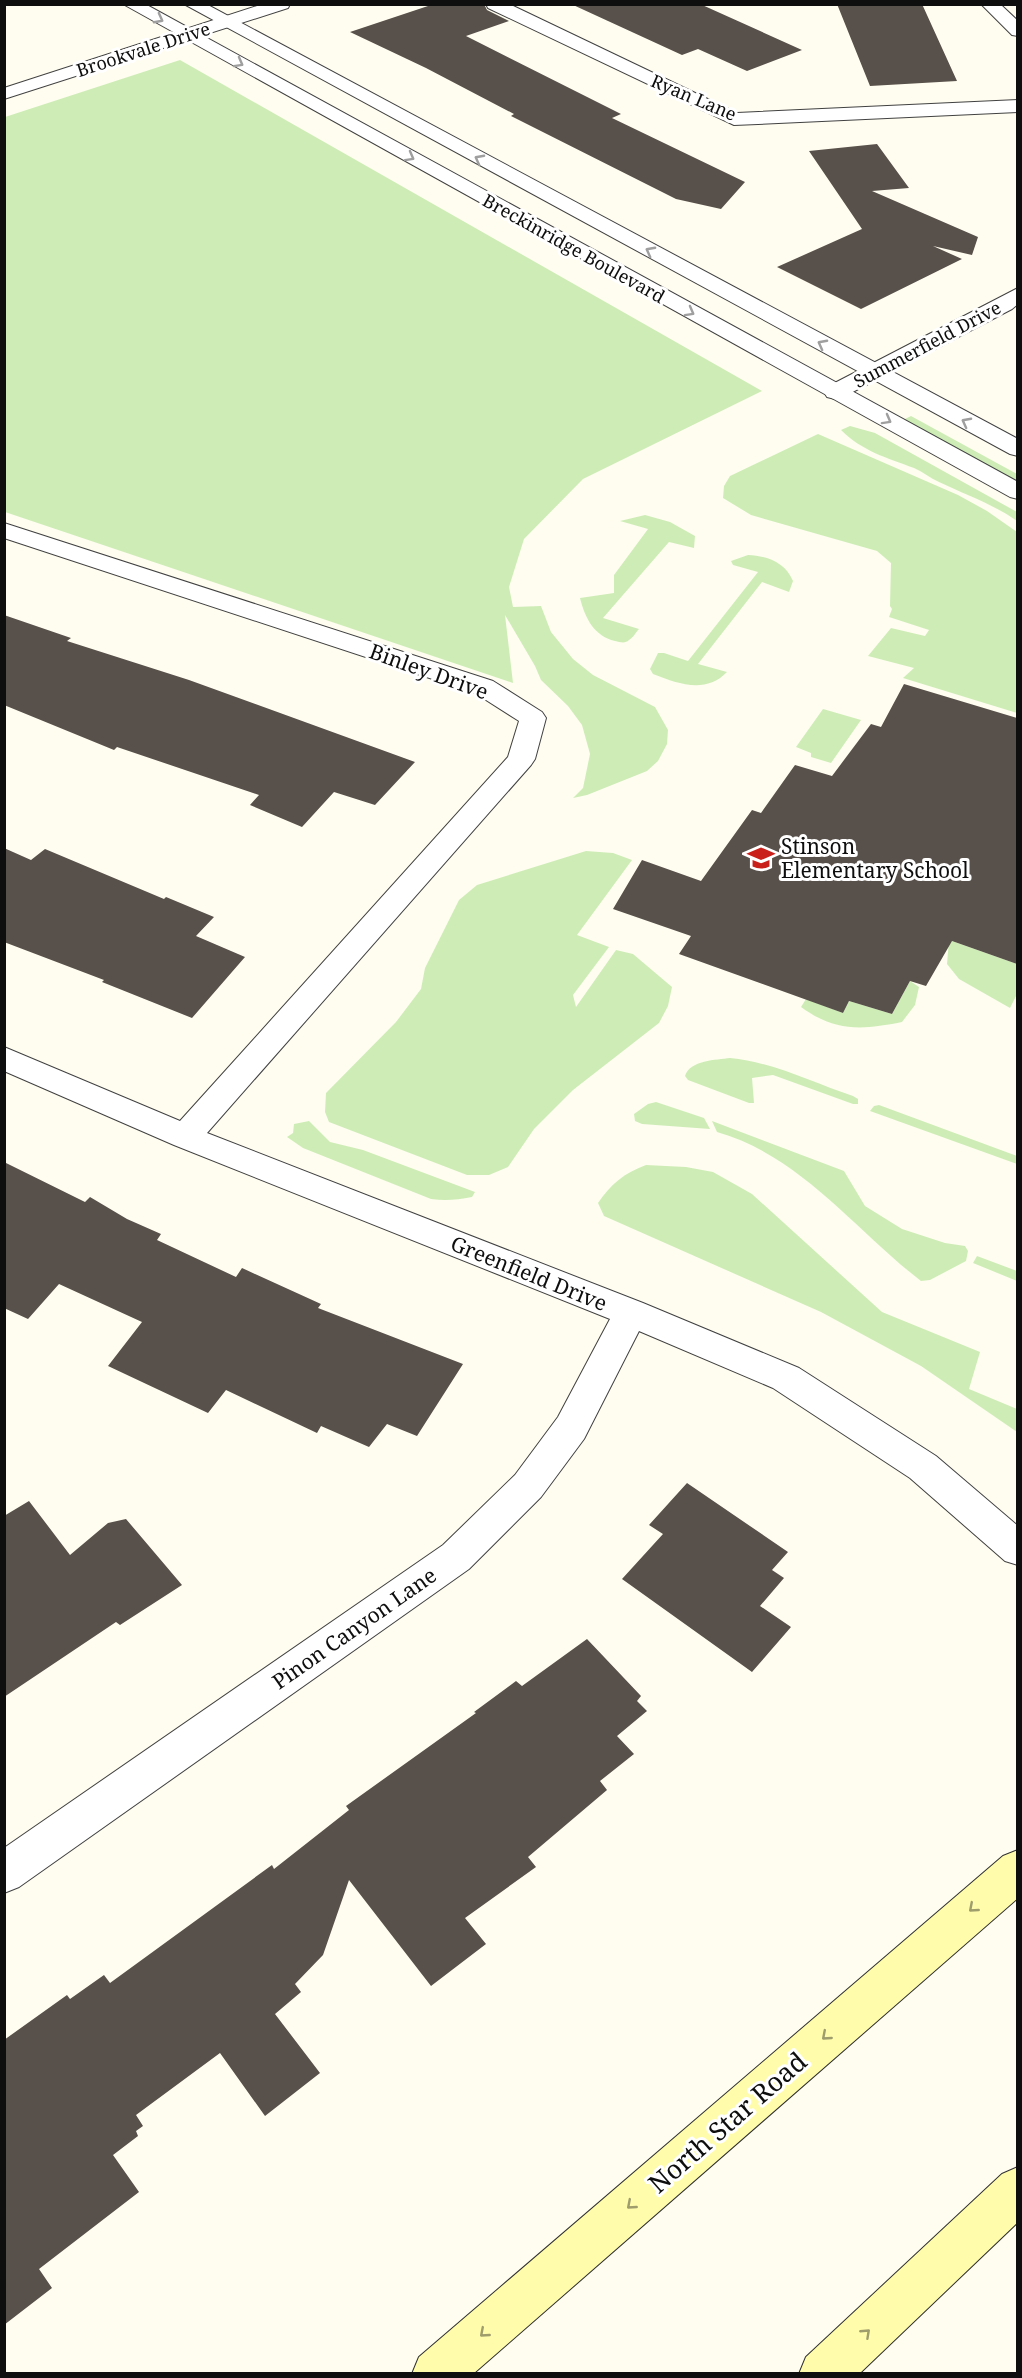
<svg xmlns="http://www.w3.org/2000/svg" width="1022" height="2378" viewBox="0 0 1022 2378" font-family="'Noto Serif',serif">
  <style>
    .green { fill: #ceedb6 }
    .building { fill: #58504a }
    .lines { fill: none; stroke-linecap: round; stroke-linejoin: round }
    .minor-casing { stroke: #414141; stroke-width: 2 }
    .tertiary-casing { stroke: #414141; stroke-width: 2 }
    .secondary-casing { stroke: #303030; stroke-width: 2 }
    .minor { fill: #fff; fill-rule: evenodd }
    .tertiary { fill: #fff; fill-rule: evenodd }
    .secondary { fill: #fffcab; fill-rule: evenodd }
    .oneway { stroke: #9f9f9f }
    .oneway2 { stroke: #9f9d6c }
    .labels { text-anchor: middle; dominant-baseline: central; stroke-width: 6; stroke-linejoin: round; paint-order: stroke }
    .far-street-label { font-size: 18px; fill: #0e0e0e; stroke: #fff }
    .street-label { font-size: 21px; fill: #0e0e0e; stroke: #fff }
    .poi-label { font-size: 21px; fill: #0e0e0e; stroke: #fff; text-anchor: start }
    .near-street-label { font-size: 26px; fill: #0e0e0e; stroke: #fff }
  </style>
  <rect width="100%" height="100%" fill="#fffdf0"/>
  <path class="green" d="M 180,60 L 762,391 L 583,479 L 524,539 L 509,587 L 513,607 L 541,606 L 551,632 L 573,659 L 593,675 L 655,707 L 668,730 L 667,744 L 658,761 L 647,771 L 587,795 L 573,798 L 583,788 L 590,754 L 582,725 L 568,706 L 541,680 L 535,666 L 505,615 L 513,683 L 5,512 L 5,117 Z
    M 911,416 L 1017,474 L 1017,482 L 903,420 Z
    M 850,426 L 875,433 L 1017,512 L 1017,521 C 993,504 966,495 939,482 C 930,478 923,472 914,468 C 887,458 862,451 841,430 Z
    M 818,434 L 958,495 L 987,511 L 1017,532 L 1017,713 L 903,678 L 914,668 L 868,656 L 891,628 L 925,636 L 929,630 L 889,617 L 892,609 L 890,606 L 891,563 L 877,551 L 751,515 L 723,498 L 724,486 L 730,476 Z
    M 645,515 L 670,522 L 695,536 L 694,548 L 669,542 L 603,618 L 639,629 C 636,632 633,638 629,640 C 625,644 620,642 615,641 C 594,636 585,618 580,598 L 614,593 L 614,575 L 648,529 L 620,521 Z
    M 748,555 C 767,556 785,562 793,581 L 789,592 L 762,582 L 698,664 L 727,672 C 706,694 678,684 653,674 L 650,669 L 658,653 L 664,653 L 688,661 L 758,572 L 733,565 L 731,561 Z
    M 823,709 L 861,720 L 831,763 L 811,757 L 811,753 L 796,747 Z
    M 586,851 L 613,853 L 632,860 L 577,935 L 609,947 L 573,995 L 576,1007 L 616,950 L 633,954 L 672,987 L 668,1006 L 659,1023 L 573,1090 L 534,1129 L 508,1167 L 489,1175 L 467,1175 L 329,1122 L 325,1112 L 326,1093 L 396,1022 L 421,989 L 425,968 L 459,900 L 477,885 Z
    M 949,940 L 1017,964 L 1017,994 L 1010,1008 L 959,979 L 947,964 Z
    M 910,981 L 919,987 L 915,1005 L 902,1022 C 862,1030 835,1032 801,1007 L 806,999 L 843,1013 L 849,1001 L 892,1014 Z
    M 730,1058 C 773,1062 813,1083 853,1096 L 858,1099 L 858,1104 L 853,1104 L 773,1075 L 752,1078 L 754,1103 L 749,1103 L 688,1080 L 685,1076 C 690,1060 716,1060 730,1058 Z
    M 656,1102 L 704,1118 L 710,1129 L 642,1124 L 635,1121 L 634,1114 L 648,1104 Z
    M 879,1105 L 1017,1156 L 1017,1164 L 870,1111 L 874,1106 Z
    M 309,1121 L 330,1142 L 363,1150 L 475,1192 L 472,1197 C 457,1200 445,1201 431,1199 L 303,1148 L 287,1137 L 293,1133 L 294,1124 Z
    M 712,1121 L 844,1171 L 865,1206 L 902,1229 L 945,1243 L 965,1246 L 968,1251 L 966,1261 L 930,1280 L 921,1281 C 855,1230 801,1156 717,1132 Z
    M 646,1165 L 686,1167 L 713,1172 L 752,1194 L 882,1312 L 980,1352 L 969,1389 L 1017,1409 L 1017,1432 L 921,1366 L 821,1312 L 604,1216 L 598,1203 C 611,1184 624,1173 646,1165 Z
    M 977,1256 L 1017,1271 L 1017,1281 L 973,1263 Z"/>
  <path class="building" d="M 434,4 L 484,4 L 487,10 L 509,21 L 466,36 L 621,114 L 612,118 L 745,182 L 721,209 L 676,199 L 511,116 L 514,114 L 426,68 L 350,32 Z
    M 571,4 L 700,4 L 802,50 L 747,71 L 698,49 L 682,55 Z
    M 837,4 L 922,4 L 957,81 L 870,86 Z
    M 877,144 L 909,188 L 872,191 L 978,237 L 972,255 L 933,246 L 962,259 L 861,309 L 777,267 L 862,229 L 809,151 Z
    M 4,615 L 71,638 L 67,641 L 189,680 L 415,762 L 375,805 L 334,792 L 302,827 L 250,805 L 259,795 L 117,747 L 114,750 L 4,705 Z
    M 904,684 L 1017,718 L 1017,964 L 952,941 L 926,986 L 910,981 L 892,1014 L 849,1001 L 843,1013 L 679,954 L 691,936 L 613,909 L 642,860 L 701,881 L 752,810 L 761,813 L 795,765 L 832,776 L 871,724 L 881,727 Z
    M 4,848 L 31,860 L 45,849 L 164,899 L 166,897 L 214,917 L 196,936 L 245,957 L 192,1018 L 102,982 L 104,980 L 4,942 Z
    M 4,1162 L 85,1202 L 90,1197 L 127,1219 L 161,1234 L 157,1240 L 236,1277 L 242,1268 L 321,1304 L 318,1308 L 463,1364 L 417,1436 L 387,1424 L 369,1447 L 321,1426 L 317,1433 L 226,1390 L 208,1413 L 108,1366 L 142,1322 L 59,1284 L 28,1319 L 4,1308 Z
    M 687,1483 L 788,1552 L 772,1570 L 784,1578 L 760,1606 L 791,1627 L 752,1672 L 622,1579 L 663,1534 L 649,1525 Z
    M 29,1501 L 70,1555 L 108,1523 L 126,1519 L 182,1585 L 120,1625 L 116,1622 L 4,1697 L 4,1516 Z
    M 587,1639 L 641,1696 L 637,1701 L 647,1711 L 617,1736 L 634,1754 L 600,1781 L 607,1790 L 528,1857 L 536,1867 L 465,1918 L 486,1944 L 431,1986 L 349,1880 L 323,1955 L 295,1984 L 301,1992 L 275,2014 L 320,2073 L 265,2116 L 220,2053 L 136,2115 L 143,2126 L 136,2131 L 138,2136 L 113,2155 L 139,2192 L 39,2269 L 52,2288 L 4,2325 L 4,2040 L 67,1995 L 70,1999 L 104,1975 L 110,1983 L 272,1865 L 274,1869 L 349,1810 L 346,1806 L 476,1713 L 474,1712 L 516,1681 L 522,1686 Z"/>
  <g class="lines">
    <defs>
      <path id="minor" d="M 263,4 L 290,4 L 288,8 L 4,99 L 4,88 Z
        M 486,4 L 509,4 L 737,113 L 1018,100 L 1018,112 L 734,125 L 488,8 Z
        M 981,4 L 1000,4 L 1018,21 L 1018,36 L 1012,35 Z
        M 1018,288 L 1018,304 L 1012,309 L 843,397 L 835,399 L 827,397 L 824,392 L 827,387 Z
        M 4,523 L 493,681 L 542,712 L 546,718 L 535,759 L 531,765 L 207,1133 L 643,1303 L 799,1368 L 936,1456 L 1018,1526 L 1018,1565 L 1005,1561 L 910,1478 L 773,1388 L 639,1331 L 584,1439 L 541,1497 L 469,1569 L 19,1887 L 4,1893 L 4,1848 L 443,1545 L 515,1475 L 558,1417 L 610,1319 L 174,1145 L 4,1071 L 4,1047 L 180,1121 L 508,757 L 519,721 L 475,693 L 4,538 Z"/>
      <path id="tertiary" d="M 123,4 L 145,4 L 1018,482 L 1018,499 L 1010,497 Z
        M 184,4 L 206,4 L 1018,439 L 1018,456 L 1010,454 Z"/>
      <path id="secondary" d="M 1018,1850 L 1018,1898 L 473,2374 L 412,2374 L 419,2357 L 1003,1856 Z
        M 1018,2167 L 1018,2222 L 859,2374 L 799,2374 L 806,2357 L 1002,2174 Z"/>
    </defs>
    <use href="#minor" class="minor-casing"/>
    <use href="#tertiary" class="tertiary-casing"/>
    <use href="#secondary" class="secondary-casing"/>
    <use href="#minor" class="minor"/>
    <use href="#tertiary" class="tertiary"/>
    <use href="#secondary" class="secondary"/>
  </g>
  <defs><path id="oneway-chevron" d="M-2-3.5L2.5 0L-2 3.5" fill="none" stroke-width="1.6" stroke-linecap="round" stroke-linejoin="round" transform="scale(1.5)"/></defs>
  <g class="oneway">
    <use href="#oneway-chevron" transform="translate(159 19) rotate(28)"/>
    <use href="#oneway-chevron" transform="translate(239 63) rotate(29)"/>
    <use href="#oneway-chevron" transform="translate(410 157) rotate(29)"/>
    <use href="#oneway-chevron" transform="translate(479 159) rotate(-152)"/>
    <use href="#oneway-chevron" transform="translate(650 251) rotate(-152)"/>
    <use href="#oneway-chevron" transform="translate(690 312) rotate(29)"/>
    <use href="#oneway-chevron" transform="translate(822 344) rotate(-152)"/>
    <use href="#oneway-chevron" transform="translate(887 420) rotate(29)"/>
    <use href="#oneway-chevron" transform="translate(966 422) rotate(-152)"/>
  </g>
  <g class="oneway2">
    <use href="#oneway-chevron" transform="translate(973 1908) rotate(139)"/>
    <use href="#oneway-chevron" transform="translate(826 2036) rotate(139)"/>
    <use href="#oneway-chevron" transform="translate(631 2205) rotate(139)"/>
    <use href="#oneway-chevron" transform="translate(484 2333) rotate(139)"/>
    <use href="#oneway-chevron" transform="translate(866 2333) rotate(-43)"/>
  </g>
  <defs>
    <symbol id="school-bare" viewBox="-9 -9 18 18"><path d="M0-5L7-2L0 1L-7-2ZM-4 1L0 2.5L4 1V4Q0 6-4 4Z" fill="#ca201b" stroke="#fff" stroke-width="2.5" paint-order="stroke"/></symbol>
  </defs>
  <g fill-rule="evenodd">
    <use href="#school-bare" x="742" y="839" width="38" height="38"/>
  </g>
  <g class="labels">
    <g class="far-street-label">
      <text transform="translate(143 49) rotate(-18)">Brookvale Drive</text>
      <text transform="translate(694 97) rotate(23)">Ryan Lane</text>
      <text transform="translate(574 248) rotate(29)">Breckinridge Boulevard</text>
      <text transform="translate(927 344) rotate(-28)">Summerfield Drive</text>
    </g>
    <g class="street-label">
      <text transform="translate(429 671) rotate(20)">Binley Drive</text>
      <text transform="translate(529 1273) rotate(22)">Greenfield Drive</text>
      <text transform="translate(354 1628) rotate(-35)">Pinon Canyon Lane</text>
    </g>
    <g class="poi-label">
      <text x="781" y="846">Stinson<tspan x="781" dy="24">Elementary School</tspan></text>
    </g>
    <g class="near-street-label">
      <text transform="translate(727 2122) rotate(-41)">North Star Road</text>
    </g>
  </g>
  <rect width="1022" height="2378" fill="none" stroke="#0e0e0e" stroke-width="12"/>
</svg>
